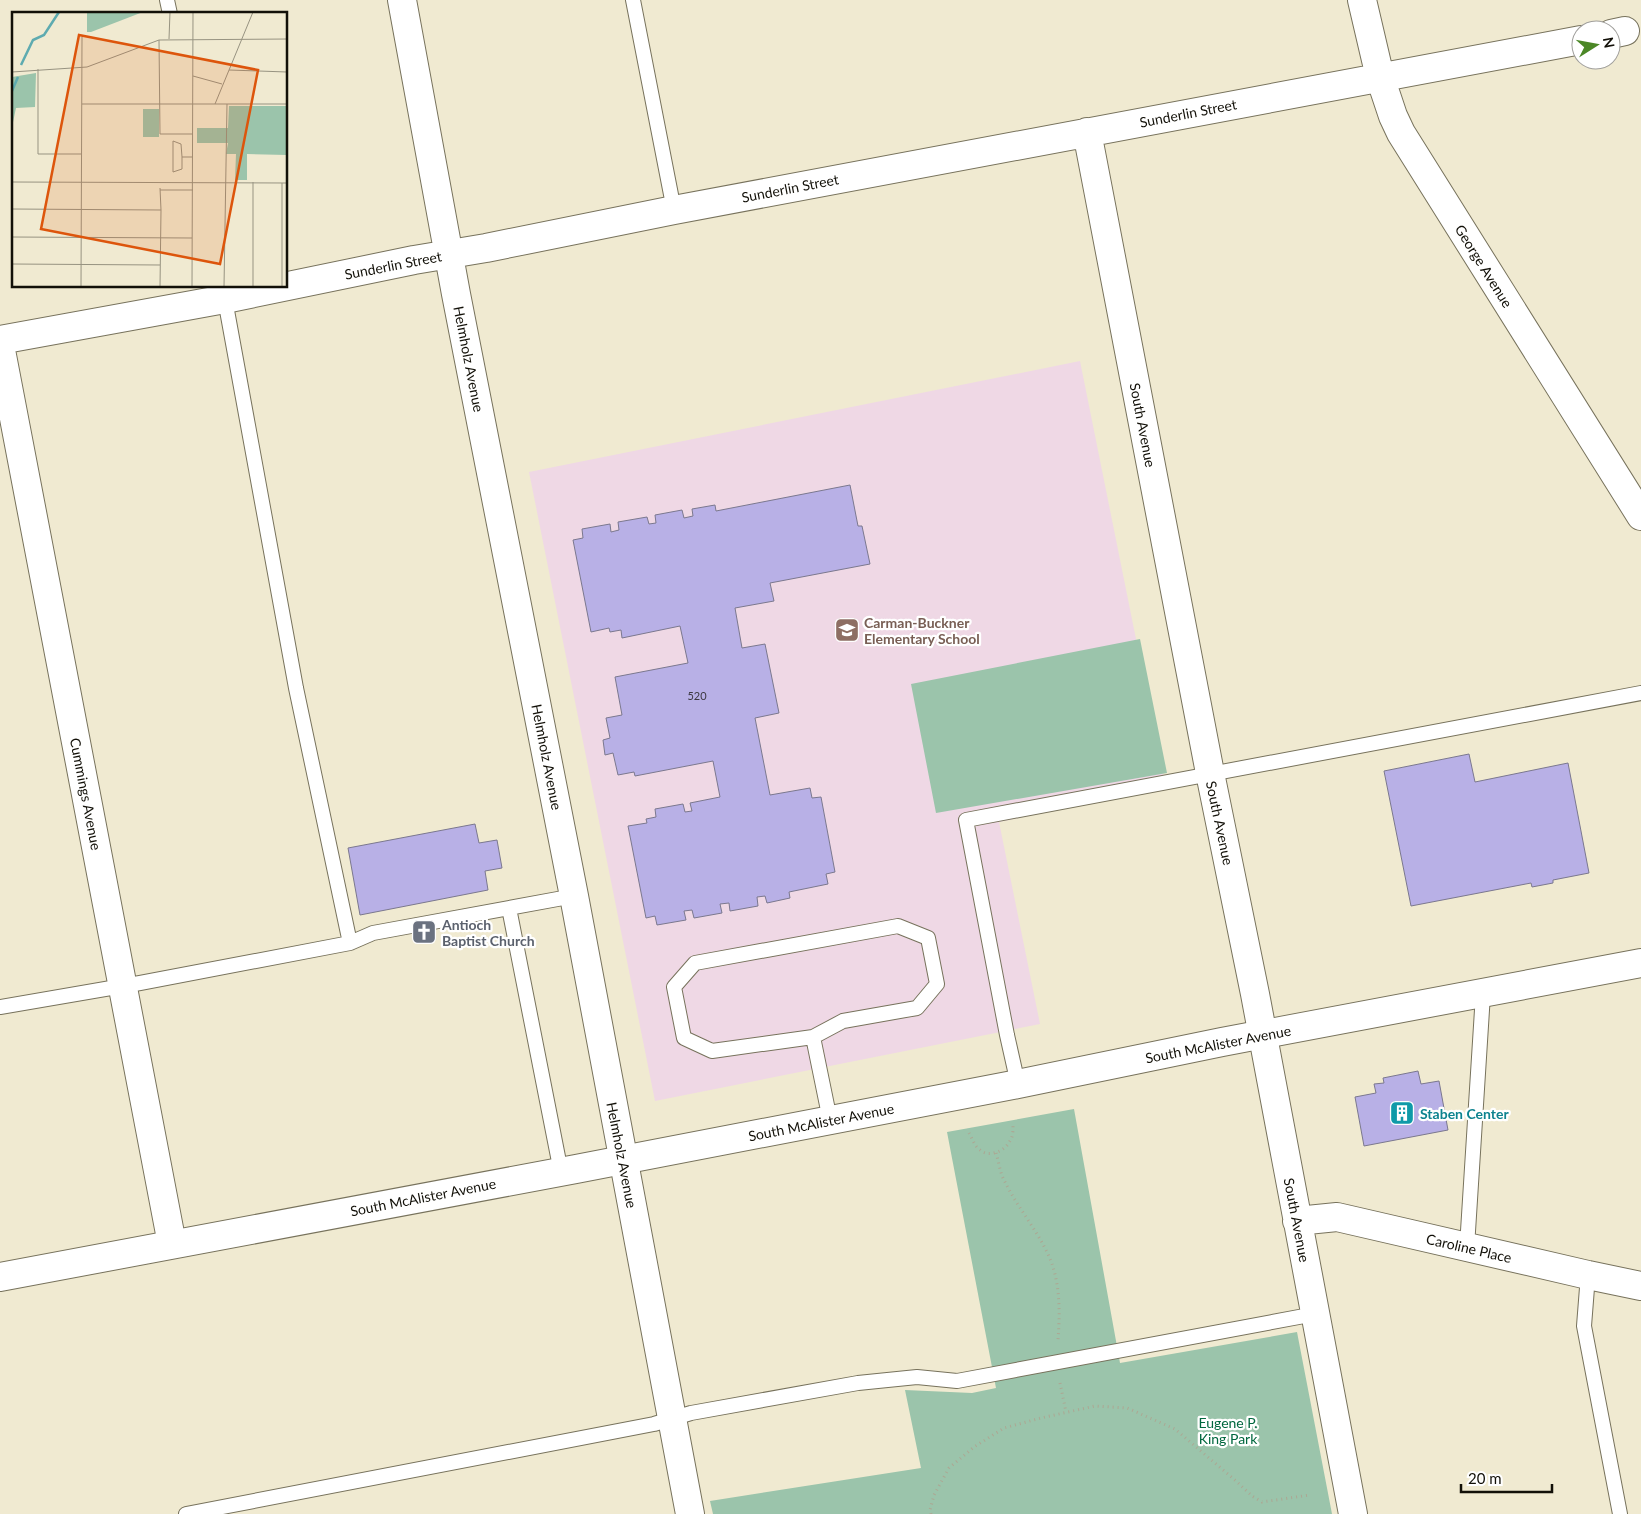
<svg xmlns="http://www.w3.org/2000/svg" width="1641" height="1514" viewBox="0 0 1641 1514" font-family="Lato,sans-serif">
  <style>
    .education { fill: #efd8e5 }
    .green { fill: #9bc4ab }
    .building { fill: #b8b0e6; stroke: #7b788e }
    .lines { fill: none; stroke-linecap: round; stroke-linejoin: round }
    .service-casing { stroke: #77725c; stroke-width: 16 }
    .minor-casing { stroke: #77725c; stroke-width: 30 }
    .tertiary-casing { stroke: #77725c; stroke-width: 30 }
    .path { stroke: #aca793; stroke-width: 3; stroke-dasharray: 1 4; stroke-linecap: butt }
    .service { stroke: #fff; stroke-width: 14 }
    .minor { stroke: #fff; stroke-width: 28 }
    .tertiary { stroke: #fff; stroke-width: 28 }
    .labels { text-anchor: middle; dominant-baseline: central; stroke-width: 4.5; stroke-linejoin: round; paint-order: stroke }
    .number-label { font-size: 11px; fill: #3c3840 }
    .street-label { font-size: 14px; fill: #121008; stroke: #fff }
    .education-label { font-size: 14px; font-weight: bold; fill: #785e54; stroke: #fff; text-anchor: start }
    .worship-label { font-size: 14px; font-weight: bold; fill: #5b616d; stroke: #fff; text-anchor: start }
    .culture-label { font-size: 14px; font-weight: bold; fill: #0d838f; stroke: #fff; text-anchor: start }
    .park-label { font-size: 14px; fill: #00673e; stroke: #fff }
    .inset-river { fill: none; stroke: #5eabb0; stroke-width: 2.5 }
    .inset-road { fill: none; stroke: #979381; stroke-width: 1 }
    .view { fill: #dd550c; fill-opacity: 0.15; stroke: #dd550c; stroke-width: 2.5 }
    .inset-edge { fill: none; stroke: #121008; stroke-width: 2.5 }
  </style>
  <rect width="100%" height="100%" fill="#f0ead1"/>
  <path class="education" d="M 1080,361 L 1166,788 L 999,822 L 1040,1024 L 655,1101 L 529,472 Z"/>
  <path class="green" d="M 1140,639 L 1167,773 L 936,813 L 911,684 Z
    M 1074,1109 L 1120,1363 L 1297,1332 L 1332,1514 L 713,1514 L 710,1501 L 921,1468 L 905,1390 L 972,1393 L 996,1388 L 947,1132 Z"/>
  <path class="building" d="M 850,485 L 858,526 L 862,526 L 870,564 L 770,583 L 774,601 L 735,608 L 742,648 L 765,644 L 779,713 L 755,718 L 770,795 L 810,788 L 812,798 L 821,797 L 835,872 L 826,874 L 828,884 L 789,892 L 790,898 L 767,903 L 765,896 L 757,897 L 758,906 L 730,911 L 729,903 L 720,904 L 722,913 L 694,918 L 692,910 L 684,911 L 686,920 L 657,925 L 655,916 L 646,918 L 628,826 L 647,823 L 646,819 L 656,817 L 655,809 L 683,804 L 685,812 L 692,811 L 690,803 L 720,797 L 713,761 L 635,776 L 634,772 L 618,775 L 613,753 L 605,755 L 603,740 L 610,738 L 606,718 L 622,715 L 615,677 L 688,663 L 680,626 L 622,638 L 621,630 L 610,632 L 609,628 L 591,632 L 573,540 L 583,538 L 582,529 L 610,524 L 611,532 L 619,530 L 618,522 L 647,517 L 649,524 L 656,523 L 655,515 L 682,510 L 684,518 L 693,516 L 692,509 L 715,505 L 716,511 Z
    M 1469,754 L 1475,782 L 1568,763 L 1589,873 L 1553,880 L 1553,883 L 1532,887 L 1531,883 L 1411,906 L 1384,771 Z
    M 475,824 L 479,843 L 497,840 L 502,868 L 485,871 L 488,890 L 360,915 L 348,848 Z
    M 1418,1071 L 1421,1084 L 1439,1081 L 1448,1130 L 1364,1146 L 1355,1097 L 1376,1093 L 1374,1084 L 1384,1083 L 1383,1078 Z"/>
  <g class="lines">
    <defs>
      <path id="service" d="M 167,0 L 170,14
        M 633,0 L 674,210
        M 509,908 L 561,1172
        M 350,943 L 373,933 L 574,896
        M 0,1007 L 140,983 L 350,943 L 296,688 L 224,294
        M 813,1037 L 712,1051 L 684,1038 L 674,987 L 695,963 L 898,926 L 928,938 L 937,984 L 917,1008 L 843,1021 L 813,1037 L 830,1120
        M 1018,1084 L 1007,1035 L 966,820 L 1641,693
        M 1467,1247 L 1483,994
        M 1588,1275 L 1584,1326 L 1620,1514
        M 186,1514 L 654,1424 L 691,1413 L 858,1383 L 917,1377 L 957,1381 L 1315,1314"/>
      <path id="minor" d="M 402,0 L 456,294 L 574,896 L 690,1514
        M 1362,0 L 1380,77 L 1393,116 L 1401,133 L 1641,516
        M 1611,34 L 1625,31
        M 1087,132 L 1210,773 L 1255,994 L 1353,1514
        M 0,340 L 225,299 L 414,260 L 486,248 L 674,210 L 1581,40
        M 0,345 L 172,1244
        M 1297,1221 L 1337,1217 L 1588,1275 L 1641,1286"/>
      <path id="tertiary" d="M 0,1277 L 576,1169 L 1018,1084 L 1222,1042 L 1641,963"/>
    </defs>
    <use href="#service" class="service-casing"/>
    <use href="#minor" class="minor-casing"/>
    <use href="#tertiary" class="tertiary-casing"/>
    <path class="path" d="M 969,1133 C 972,1138 975,1147 980,1150 C 989,1158 1005,1151 1010,1141 C 1013,1137 1013,1130 1013,1125
      M 996,1153 C 999,1162 1000,1174 1005,1182 C 1018,1209 1044,1238 1053,1267 C 1060,1289 1060,1316 1058,1340
      M 1060,1383 L 1066,1412
      M 931,1514 L 930,1510 L 934,1495 L 949,1468 L 974,1447 L 1004,1428 L 1041,1418 L 1095,1406 L 1127,1408 L 1175,1429 L 1236,1481 L 1252,1496 L 1262,1502 L 1310,1495"/>
    <use href="#service" class="service"/>
    <use href="#minor" class="minor"/>
    <use href="#tertiary" class="tertiary"/>
  </g>
  <defs>
    <symbol id="school-square" viewBox="-11 -11 22 22"><rect x="-9" y="-9" width="18" height="18" rx="4" fill="#8d6e63" stroke="#fff"/><path d="M0-5L7-2L0 1L-7-2ZM-4 1L0 2.5L4 1V4Q0 6-4 4Z" fill="#fff"/></symbol>
    <symbol id="church-square" viewBox="-11 -11 22 22"><rect x="-9" y="-9" width="18" height="18" rx="4" fill="#6b7280" stroke="#fff"/><path d="M-1.2-6h2.4v3.5h3.3v2.4h-3.3V6h-2.4V-.1h-3.3v-2.4h3.3Z" fill="#fff"/></symbol>
    <symbol id="building-square" viewBox="-11 -11 22 22"><rect x="-9" y="-9" width="18" height="18" rx="4" fill="#0f9aa8" stroke="#fff"/><path d="M-4-6H4V6H1V3H-1V6H-4ZM-2.5-4.3h1.7v1.8h-1.7ZM.8-4.3h1.7v1.8H.8ZM-2.5-1h1.7V.8h-1.7ZM.8-1h1.7V.8H.8Z" fill="#fff"/></symbol>
  </defs>
  <g fill-rule="evenodd">
    <use href="#school-square" x="833" y="616" width="28" height="28"/>
    <use href="#church-square" x="410" y="918" width="28" height="28"/>
    <use href="#building-square" x="1388" y="1099" width="28" height="28"/>
  </g>
  <g class="labels">
    <g class="number-label">
      <text x="697" y="695">520</text>
    </g>
    <g class="street-label">
      <text transform="translate(1188 113) rotate(-11)">Sunderlin Street</text>
      <text transform="translate(790 188) rotate(-11)">Sunderlin Street</text>
      <text transform="translate(393 265) rotate(-11)">Sunderlin Street</text>
      <text transform="translate(1484 266) rotate(58)">George Avenue</text>
      <text transform="translate(469 359) rotate(79)">Helmholz Avenue</text>
      <text transform="translate(1143 425) rotate(79)">South Avenue</text>
      <text transform="translate(547 757) rotate(79)">Helmholz Avenue</text>
      <text transform="translate(86 794) rotate(79)">Cummings Avenue</text>
      <text transform="translate(1220 823) rotate(78)">South Avenue</text>
      <text transform="translate(1218 1044) rotate(-11)">South McAlister Avenue</text>
      <text transform="translate(821 1122) rotate(-11)">South McAlister Avenue</text>
      <text transform="translate(622 1155) rotate(79)">Helmholz Avenue</text>
      <text transform="translate(423 1197) rotate(-11)">South McAlister Avenue</text>
      <text transform="translate(1297 1220) rotate(79)">South Avenue</text>
      <text transform="translate(1469 1248) rotate(13)">Caroline Place</text>
    </g>
    <g class="education-label">
      <text x="864" y="622">Carman-Buckner<tspan x="864" dy="16">Elementary School</tspan></text>
    </g>
    <g class="worship-label">
      <text x="442" y="924">Antioch<tspan x="442" dy="16">Baptist Church</tspan></text>
    </g>
    <g class="culture-label">
      <text x="1420" y="1113">Staben Center</text>
    </g>
    <g class="park-label">
      <text x="1228" y="1422">Eugene P.<tspan x="1228" dy="16">King Park</tspan></text>
    </g>
  </g>
  <g transform="translate(12 12)">
    <rect width="275" height="275" fill="#f0ead1"/>
    <path d="M 75,0 L 131,0 L 79,20 L 75,20 ZM 24,61 L 23,95 L 4,96 L 0,115 L 0,65 ZM 217,94 L 275,94 L 275,143 L 235,142 L 235,168 L 223,168 L 224,142 L 214,142 L 216,131 L 185,131 L 185,116 L 216,116 ZM 131,97 L 147,97 L 147,125 L 131,125 Z" fill="#9bc4ab"/>
    <path class="inset-river" d="M 9,53 L 21,28 L 32,23 L 47,0M 0,79 L 6,65"/>
    <path class="inset-road" d="M 157,27 L 158,0M 147,28 L 148,122 L 181,122M 26,57 L 26,142 L 69,142M 217,58 L 275,60M 0,60 L 75,55 L 147,28 L 275,27M 181,64 L 210,72M 70,92 L 275,92M 203,92 L 241,0M 170,145 L 170,157 L 161,160 L 161,129 L 169,132 L 170,145 L 181,145M 0,170 L 275,171M 148,176 L 149,198M 148,178 L 181,178M 0,197 L 149,198 L 148,275M 0,225 L 180,226M 0,252 L 148,253M 69,275 L 70,25M 180,275 L 181,0M 212,275 L 215,92M 241,275 L 241,170M 270,275 L 270,171"/>
    <path class="view" d="M 67,23 L 246,58 L 208,252 L 29,217 Z"/>
    <rect width="275" height="275" class="inset-edge"/>
  </g>
  <g transform="translate(1596 45) rotate(79)"><circle r="24" fill="#ffffff" stroke="#a09f9c"/>
  <path d="M0-4L9 19L0 12L-9 19Z" fill="#4b8726"/>
  <text y="-8" font-size="14" font-weight="bold" text-anchor="middle" fill="#121008">N</text>
  </g>
  <path d="M1461 1484v8h91v-8" fill="none" stroke="#121008" stroke-width="2.5"/>
  <text x="1468" y="1484" font-size="15" fill="#121008" stroke="#ffffff" stroke-width="4" paint-order="stroke">20 m</text>
</svg>
